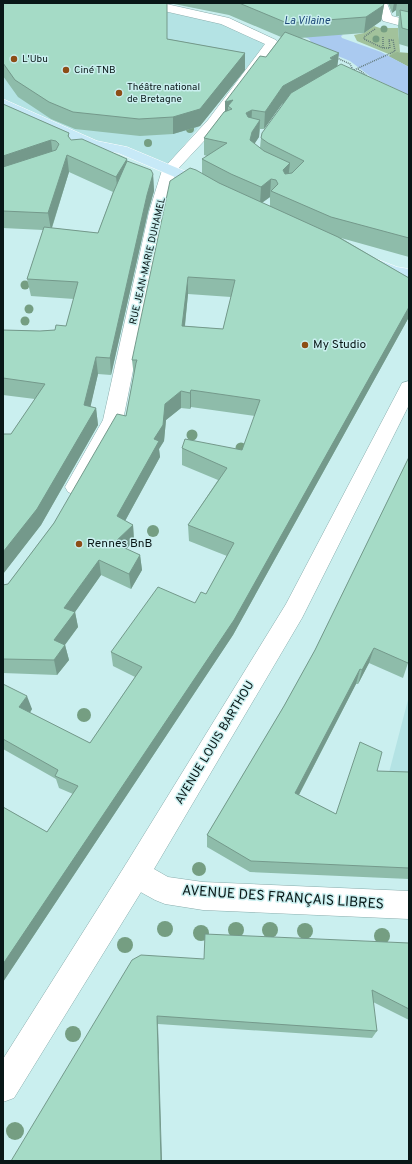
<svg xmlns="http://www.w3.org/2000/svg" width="412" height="1164" viewBox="0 0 412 1164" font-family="Overpass,sans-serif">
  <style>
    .built { fill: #b4e3e4 }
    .green { fill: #a2c29b }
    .forest { fill: #96b690 }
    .water { fill: #aacaf0 }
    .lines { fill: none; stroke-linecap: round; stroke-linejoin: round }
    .minor-casing { stroke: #89adad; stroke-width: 1 }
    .tertiary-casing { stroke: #89adad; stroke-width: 1 }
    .primary-casing { stroke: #fff; stroke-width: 1 }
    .path { stroke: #627a7a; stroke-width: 1.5; stroke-dasharray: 1 1; stroke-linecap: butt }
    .minor { fill: #fff; fill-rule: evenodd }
    .tertiary { fill: #fff; fill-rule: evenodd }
    .primary { fill: #c7e9f7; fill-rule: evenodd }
    .path-bridge { stroke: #627a7a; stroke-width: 1.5; stroke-dasharray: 1 1; stroke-linecap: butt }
    .tree { fill: #759e82 }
    .wall { fill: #8ebcaa; fill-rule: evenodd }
    .shaded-wall { fill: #74998b }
    .building { fill: #a5dbc6; stroke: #74998b; fill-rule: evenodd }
    .poi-dot { fill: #8d4d16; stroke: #caefef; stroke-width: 1.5 }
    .labels { text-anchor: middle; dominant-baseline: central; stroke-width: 3; stroke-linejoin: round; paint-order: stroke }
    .far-poi-label { font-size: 10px; fill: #091717; stroke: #caefef; text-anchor: start }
    .far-street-label { font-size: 10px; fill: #091717; stroke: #caefef }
    .far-water-label { font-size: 11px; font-style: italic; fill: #1d4979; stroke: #caefef }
    .poi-label { font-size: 12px; fill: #091717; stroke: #caefef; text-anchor: start }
    .street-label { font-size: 12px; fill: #091717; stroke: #caefef }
    .near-street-label { font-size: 14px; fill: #091717; stroke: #caefef }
  </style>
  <rect width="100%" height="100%" fill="#caefef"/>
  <path class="built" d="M 3,3 L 126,3 L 221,24 L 264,42 L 263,47 L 173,159 L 162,168 L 3,101 Z
    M 409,696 L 409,785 L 386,784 Z"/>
  <path class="green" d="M 374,26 L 380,28 L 398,28 L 400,52 L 391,55 L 357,41 L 354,35 L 364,33 Z"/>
  <path class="forest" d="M 397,52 L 409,53 L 409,67 L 388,56 Z"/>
  <path class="water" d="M 322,20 L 343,35 L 341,36 L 342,38 L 381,52 L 409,67 L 409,95 L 371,77 L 350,61 L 314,46 L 309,39 L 292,31 Z"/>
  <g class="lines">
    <defs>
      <path id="minor" d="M 140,3 L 162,3 L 229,18 L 276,40 L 278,43 L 218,126 L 176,171 L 165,212 L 123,420 L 82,492 L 75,495 L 68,492 L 65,487 L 103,420 L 149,212 L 162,170 L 208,120 L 265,44 L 221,24 L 142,6 Z
        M 375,3 L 387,3 L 392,16 L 409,20 L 409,28 L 383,21 Z
        M 136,860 L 146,864 L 150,874 L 146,884 L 14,1098 L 3,1102 L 3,1059 L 126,864 Z"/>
      <path id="tertiary" d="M 409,381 L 409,405 L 302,618 L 154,869 L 168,877 L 203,882 L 409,891 L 409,919 L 203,910 L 165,904 L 155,900 L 126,884 L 122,874 L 126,864 L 286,604 L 400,387 L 402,383 Z"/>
      <path id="primary" d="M 3,99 L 97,141 L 127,147 L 213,183 L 216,186 L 213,189 L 208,191 L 203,189 L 118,153 L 111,152 L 109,154 C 100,156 95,152 88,147 L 3,108 Z
        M 371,257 L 397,267 L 409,269 L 409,279 C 396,277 370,273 363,262 L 365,259 Z"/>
    </defs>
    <use href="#minor" class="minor-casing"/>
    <use href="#tertiary" class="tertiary-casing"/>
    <use href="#primary" class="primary-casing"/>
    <path class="path" d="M 375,29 L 364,37 L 364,39 L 383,48
      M 383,37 L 383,48 L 390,48 L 389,40 L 393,40 L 395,51 L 389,54
      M 335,57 L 350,64 L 354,72
      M 358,69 L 367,76"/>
    <use href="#minor" class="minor"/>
    <use href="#tertiary" class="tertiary"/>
    <use href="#primary" class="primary"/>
    <path class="path-bridge" d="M 354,70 L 389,54"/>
  </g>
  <g class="tree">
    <circle cx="384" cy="29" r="3.5"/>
    <circle cx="376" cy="39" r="3.5"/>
    <circle cx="190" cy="129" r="4"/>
    <circle cx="148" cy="143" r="4"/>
    <circle cx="25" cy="285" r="4.5"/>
    <circle cx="29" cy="309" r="4.5"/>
    <circle cx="25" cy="321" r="4.5"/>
    <circle cx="192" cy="435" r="5.5"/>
    <circle cx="241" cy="448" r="5.5"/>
    <circle cx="153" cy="531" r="6"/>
    <circle cx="84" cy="715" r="7"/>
    <circle cx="199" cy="869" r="7"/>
    <circle cx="165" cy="929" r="8"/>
    <circle cx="236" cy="930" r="8"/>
    <circle cx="270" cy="930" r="8"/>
    <circle cx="305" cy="931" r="8"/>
    <circle cx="201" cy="933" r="8"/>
    <circle cx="382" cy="936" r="8"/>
    <circle cx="125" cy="945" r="8"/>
    <circle cx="73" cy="1034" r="8"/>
    <circle cx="15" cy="1131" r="9"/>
  </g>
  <path class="wall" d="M 3,3 L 168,39 L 245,53 L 245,70 L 200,126 L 173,134 L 140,136 L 75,129 L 51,119 L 18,97 L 3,76 Z
    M 169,3 L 383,3 L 384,5 L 381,21 L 364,33 L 300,38 L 337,66 L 409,95 L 409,257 L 341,238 L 409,278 L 409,317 L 233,635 L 3,982 L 3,807 L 47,832 L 73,794 L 59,788 L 56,779 L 3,749 L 3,684 L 32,709 L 30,713 L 90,743 L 135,677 L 113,666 L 111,652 L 195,603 L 206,594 L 227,556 L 189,541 L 188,525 L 218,480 L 182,465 L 182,448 L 242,450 L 255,416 L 191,407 L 190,409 L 181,408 L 166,420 L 164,441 L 159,449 L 160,457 L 125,521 L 133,525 L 134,541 L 126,549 L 140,555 L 142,570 L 131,589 L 101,575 L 75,612 L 78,627 L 65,645 L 69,660 L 57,675 L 3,673 L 3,585 L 8,584 L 54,523 L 126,416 L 134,377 L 132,360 L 202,174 L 202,159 L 207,156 L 204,155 L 204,138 L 225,111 L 225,102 L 266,57 L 281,37 L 229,15 ZM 284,102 L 261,138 L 260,148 L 254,144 L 259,137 L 260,129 L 264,129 L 282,104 ZM 270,197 L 270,206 L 262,203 ZM 188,294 L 231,297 L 223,329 L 185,326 Z
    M 388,3 L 409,3 L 409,47 L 399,44 L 398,26 L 399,16 L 396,16 L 396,10 L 392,13 Z
    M 3,104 L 69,133 L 69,138 L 71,140 L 127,159 L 127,161 L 153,174 L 154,191 L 148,212 L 111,375 L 98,374 L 90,407 L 96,408 L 98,425 L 41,525 L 3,574 L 3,434 L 11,434 L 35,399 L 3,395 L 3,330 L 40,331 L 55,330 L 66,326 L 74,299 L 31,296 L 27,279 L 43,230 L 3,228 ZM 69,172 L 113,192 L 98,233 L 52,228 Z
    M 409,457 L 408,663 L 403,678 L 369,663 L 358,684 L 356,684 L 299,795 L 336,814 L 377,771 L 409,772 L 409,879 L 250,872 L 207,847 L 207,835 L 284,706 L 315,650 Z
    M 409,943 L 409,1020 L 373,1002 L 377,1031 L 372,1038 L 158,1024 L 11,1161 L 204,959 Z"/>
  <path class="shaded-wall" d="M 394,3 L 397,3 L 396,10 L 392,13 Z
    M 384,5 L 381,21 L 364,33 L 366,17 Z
    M 245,53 L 245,70 L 200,126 L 173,134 L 173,117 Z
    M 339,53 L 337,70 L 331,76 L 282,104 L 264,129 L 265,112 L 283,86 L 330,58 Z
    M 233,100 L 228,106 L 228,118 L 225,119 L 225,102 Z
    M 252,110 L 251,128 L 246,113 Z
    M 260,120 L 259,137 L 251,149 L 250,140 L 252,132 Z
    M 51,140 L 53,157 L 3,173 L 3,156 Z
    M 67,155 L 69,172 L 51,230 L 48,213 Z
    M 127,159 L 128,176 L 118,194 L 116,177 Z
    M 290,163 L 288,180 L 283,170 Z
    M 153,174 L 154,191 L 148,212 L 111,375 L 110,358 L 147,195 Z
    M 271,179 L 270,197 L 260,204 L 261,187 Z
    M 188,277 L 188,294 L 183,343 L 182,326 Z
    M 409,307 L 409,317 L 233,635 L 3,982 L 3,964 Z
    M 96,357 L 98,374 L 87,422 L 84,405 Z
    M 191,390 L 191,407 L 190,409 L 190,393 Z
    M 181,391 L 181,408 L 166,420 L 164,441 L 159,449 L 160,457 L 119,532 L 117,516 L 154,439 L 165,404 Z
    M 96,408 L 98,425 L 41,525 L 3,574 L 3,552 Z
    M 133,525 L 134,541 L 116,559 L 114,543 Z
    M 140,555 L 142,570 L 131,589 L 129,574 Z
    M 99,560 L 101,575 L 75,612 L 78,627 L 58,654 L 54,640 L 64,608 Z
    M 65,645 L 69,660 L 57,675 L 54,660 Z
    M 374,648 L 369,663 L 358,684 L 362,670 Z
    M 360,669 L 356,684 L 293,806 L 295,793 Z
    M 27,696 L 32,709 L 24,721 L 19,707 Z
    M 157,1016 L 158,1024 L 162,1161 L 161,1161 Z"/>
  <path class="building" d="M 3,3 L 167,3 L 167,39 L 245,53 L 200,109 L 173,117 L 139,119 L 73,112 L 49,102 L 15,80 L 3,63 Z
    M 239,3 L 383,3 L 384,5 L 366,17 L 287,23 Z
    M 400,10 L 409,12 L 409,30 L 402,28 Z
    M 285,32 L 339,53 L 330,58 L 333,59 L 283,86 L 265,112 L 252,110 L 246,113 L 248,117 L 260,120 L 252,132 L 250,140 L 264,151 L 290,163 L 283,170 L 285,174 L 292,173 L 304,161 L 268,143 L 261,138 L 262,133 L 291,93 L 341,64 L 409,95 L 409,238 L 331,217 L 271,191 L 278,184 L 276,180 L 271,179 L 261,187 L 231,174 L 202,159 L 227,143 L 204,138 L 224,112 L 232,109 L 228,106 L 233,100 L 225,102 L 260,56 L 266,57 Z
    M 3,104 L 69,133 L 68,136 L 71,140 L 82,139 L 127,159 L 116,177 L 67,155 L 48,213 L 3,211 L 3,167 L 56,150 L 59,144 L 56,141 L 51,140 L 3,156 Z
    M 127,161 L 151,170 L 153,174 L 147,195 L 110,358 L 96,357 L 84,405 L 96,408 L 37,509 L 3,552 L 3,434 L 11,434 L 45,384 L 3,378 L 3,330 L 40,331 L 55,330 L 56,325 L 66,326 L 78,282 L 27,279 L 44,227 L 98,233 L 113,193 Z
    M 190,168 L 196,170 L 219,183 L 338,237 L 409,278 L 409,307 L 234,620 L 3,964 L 3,807 L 47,832 L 78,786 L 55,776 L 58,770 L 3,739 L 3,684 L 27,696 L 19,707 L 90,743 L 142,667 L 111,652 L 158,587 L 195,603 L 201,592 L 206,594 L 234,543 L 188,525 L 227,468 L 182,448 L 185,439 L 242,450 L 260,400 L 191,390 L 190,393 L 181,391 L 165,404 L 163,425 L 154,439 L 159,441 L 117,516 L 133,525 L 114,543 L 140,555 L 129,574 L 99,560 L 64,608 L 75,612 L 54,640 L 65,645 L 54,660 L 3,659 L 3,585 L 8,584 L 54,523 L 117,414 L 126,416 L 136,363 L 137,360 L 132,360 L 170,181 ZM 188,277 L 235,280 L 223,329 L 182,326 Z
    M 409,457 L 409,661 L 408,663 L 374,648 L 362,670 L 360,669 L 295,793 L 336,814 L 360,742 L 382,752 L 377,771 L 409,772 L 409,868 L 251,861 L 207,835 L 284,706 L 315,650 Z
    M 205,934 L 409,943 L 409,1009 L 372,990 L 377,1031 L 157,1016 L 161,1161 L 11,1161 L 132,960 L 141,955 L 204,959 Z"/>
  <g class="poi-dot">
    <circle cx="14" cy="59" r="4"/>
    <circle cx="66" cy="70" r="4"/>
    <circle cx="119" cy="93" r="4"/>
    <circle cx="305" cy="345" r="4"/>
    <circle cx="79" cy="544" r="4"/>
  </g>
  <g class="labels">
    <g class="far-poi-label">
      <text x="22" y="59">L'Ubu</text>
      <text x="74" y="70">Ciné TNB</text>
      <text x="127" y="87">Théâtre national<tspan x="127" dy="12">de Bretagne</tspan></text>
    </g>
    <g class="far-street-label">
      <text transform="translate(148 261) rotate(-77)">RUE JEAN-MARIE DUHAMEL</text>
    </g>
    <g class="far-water-label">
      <text x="307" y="21">La Vilaine</text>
    </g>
    <g class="poi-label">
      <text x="313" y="345">My Studio</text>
      <text x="87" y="544">Rennes BnB</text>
    </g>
    <g class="street-label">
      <text transform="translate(215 743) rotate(-59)">AVENUE LOUIS BARTHOU</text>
    </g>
    <g class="near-street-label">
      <text transform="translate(283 898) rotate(4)">AVENUE DES FRANÇAIS LIBRES</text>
    </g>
  </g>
  <rect width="412" height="1164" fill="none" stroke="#091717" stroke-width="8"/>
</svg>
